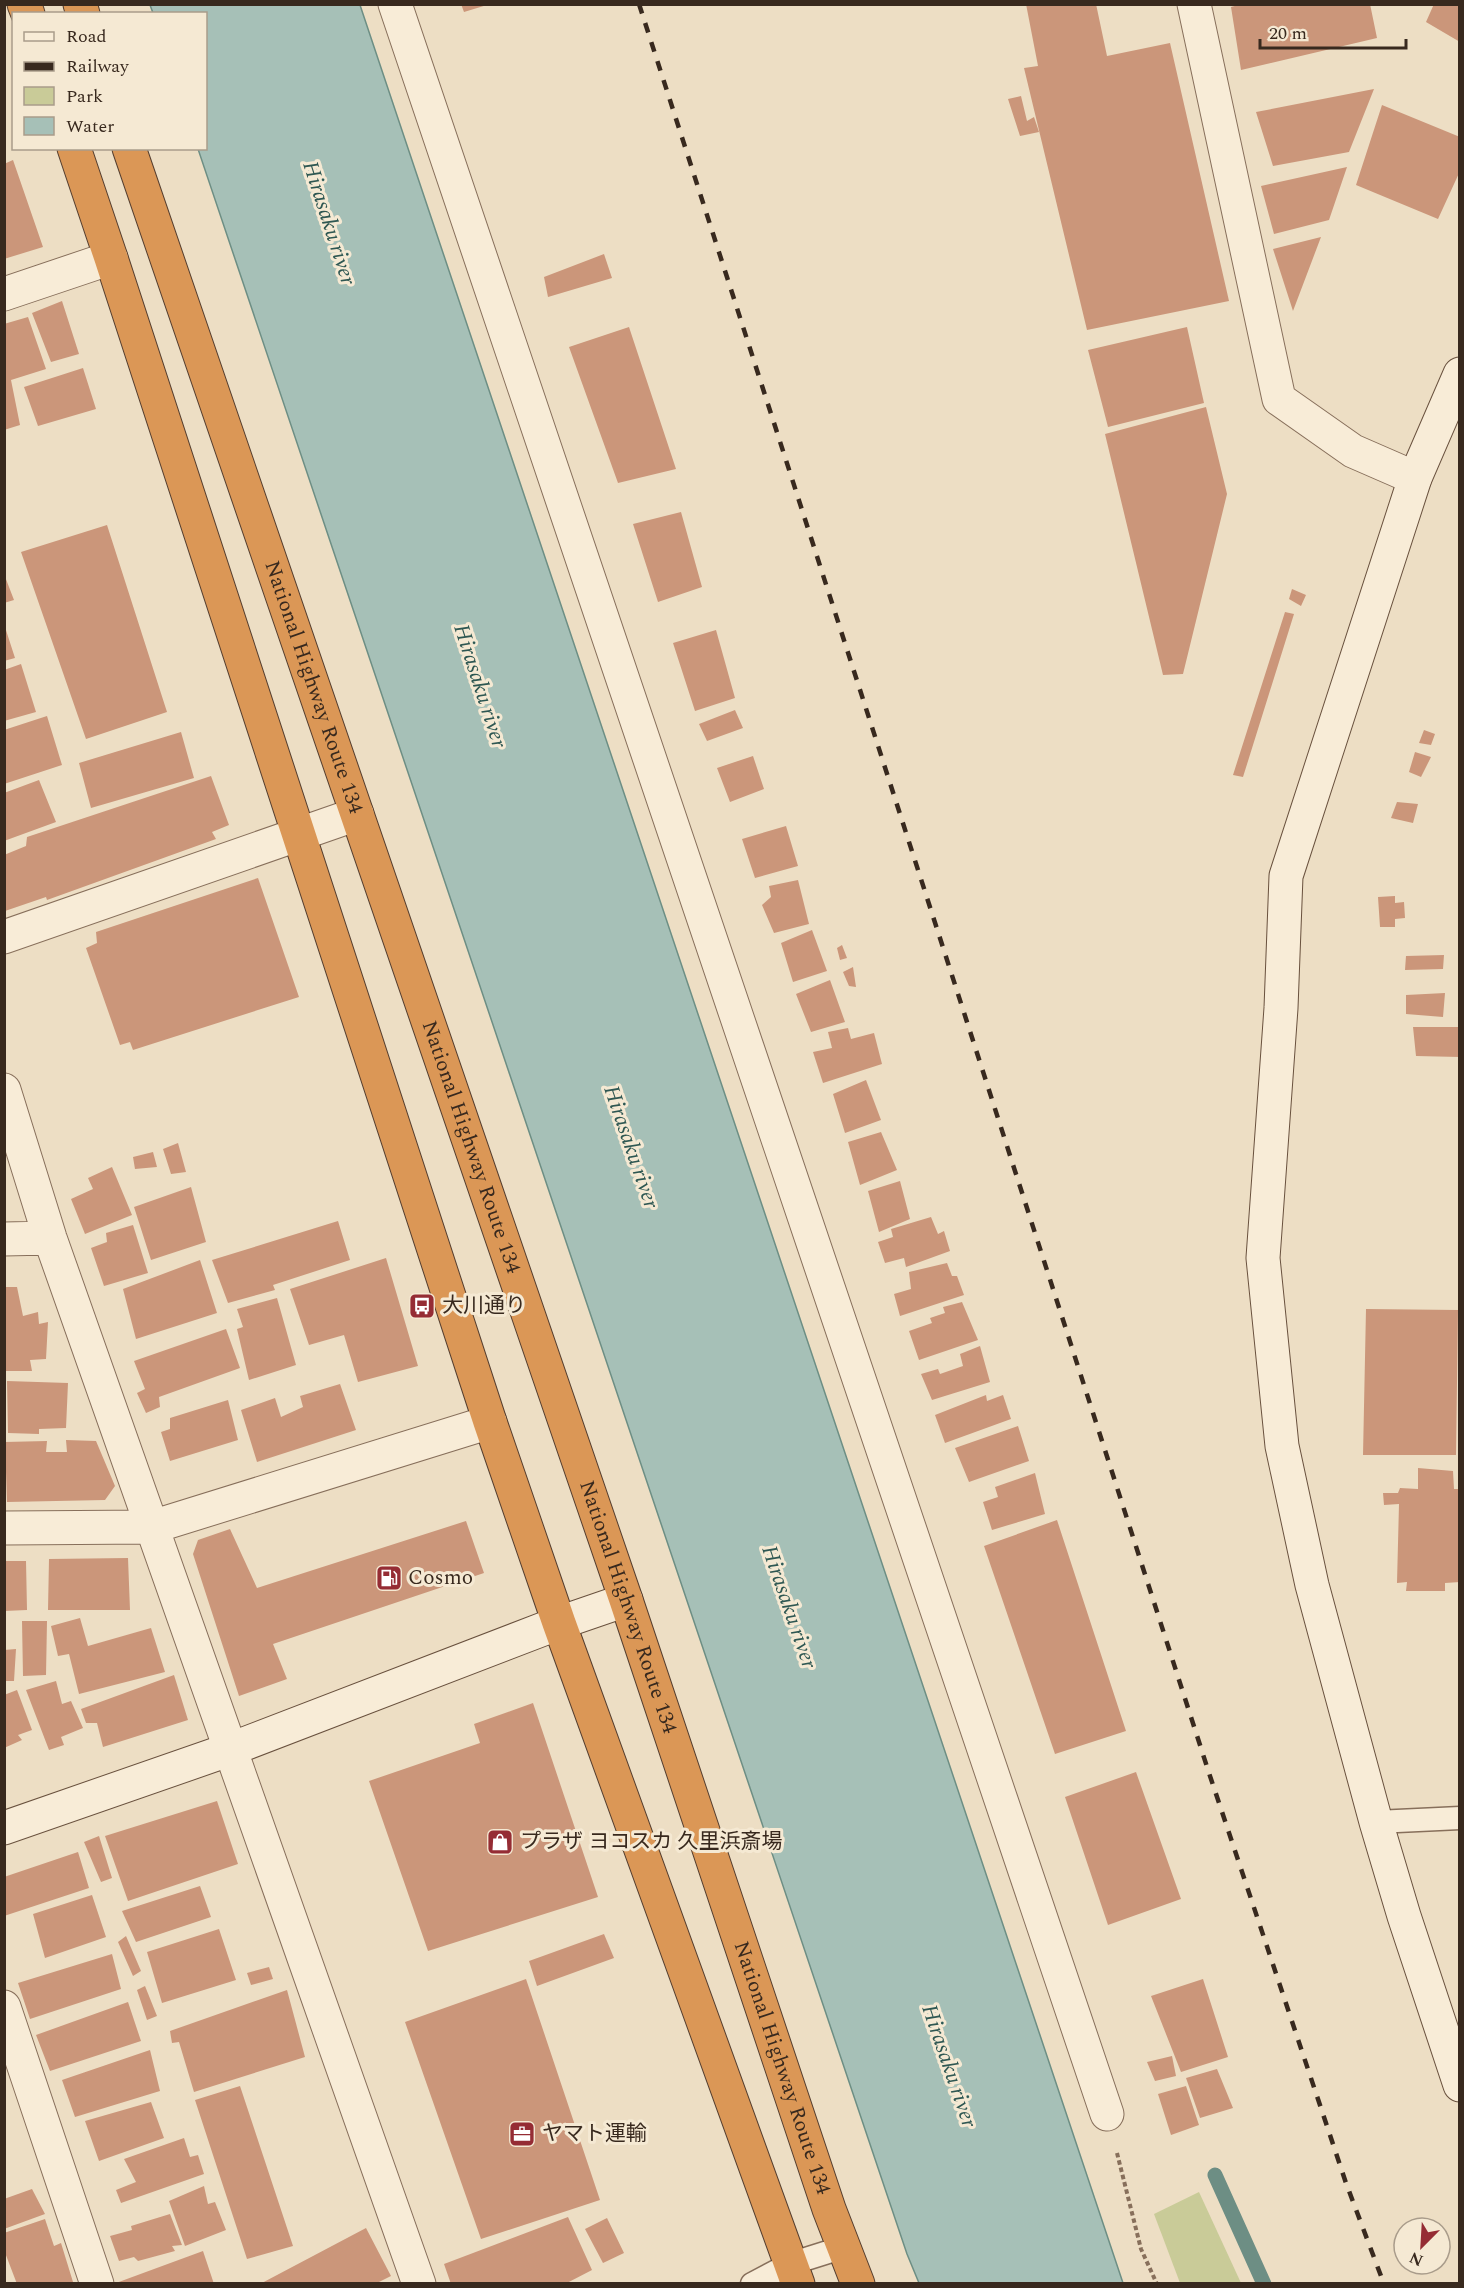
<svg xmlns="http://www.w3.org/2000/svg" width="1464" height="2288" viewBox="0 0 1464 2288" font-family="Spectral,'Noto Sans JP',serif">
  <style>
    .green { fill: #c9cb98 }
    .water { fill: #a6c0b7; stroke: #6d8e84; stroke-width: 1.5 }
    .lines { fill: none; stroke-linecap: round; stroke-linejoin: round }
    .stream { stroke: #6d8e84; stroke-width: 15 }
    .building { fill: #cb967a }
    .lane-casing { stroke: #876f5b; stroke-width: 25 }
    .street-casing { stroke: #876f5b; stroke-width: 35 }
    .secondary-casing { stroke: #69513e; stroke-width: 35 }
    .highway-casing { stroke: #553e2f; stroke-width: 35 }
    .path { stroke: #876f5b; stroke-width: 4; stroke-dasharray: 4.5 3; stroke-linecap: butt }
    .lane { stroke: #f8ecd7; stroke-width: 22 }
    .street { stroke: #f8ecd7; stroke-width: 33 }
    .secondary { stroke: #f8ecd7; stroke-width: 33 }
    .highway { stroke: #db9756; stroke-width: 33 }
    .rail { stroke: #38291e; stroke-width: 4.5; stroke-dasharray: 10 10; stroke-linecap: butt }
    .labels { text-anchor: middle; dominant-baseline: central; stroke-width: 6; stroke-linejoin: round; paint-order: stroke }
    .street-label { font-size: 21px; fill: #38291e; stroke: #f5e9d3 }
    .poi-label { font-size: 21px; fill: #38291e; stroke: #f5e9d3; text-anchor: start }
    .water-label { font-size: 22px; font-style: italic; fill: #2e5752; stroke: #f5e9d3 }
  </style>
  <rect width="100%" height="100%" fill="#eddec4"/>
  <path class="green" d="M 1199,2192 L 1241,2283 L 1180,2283 L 1154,2214 Z"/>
  <path class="water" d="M 150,5 L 360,5 L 1123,2283 L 919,2283 L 907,2254 L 198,149 L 206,148 L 206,14 L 153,13 Z"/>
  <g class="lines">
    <path class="stream" d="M 1215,2175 L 1264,2284"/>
  </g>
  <path class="building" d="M 461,4 L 487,4 L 487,5 L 464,12 Z
    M 1026,4 L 1096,4 L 1107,56 L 1170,43 L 1229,301 L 1087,330 L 1024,68 L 1038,66 Z
    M 1242,4 L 1370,4 L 1377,38 L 1241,70 L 1231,7 Z
    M 1434,4 L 1460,4 L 1460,42 L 1426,22 Z
    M 1374,89 L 1349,152 L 1273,166 L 1256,112 Z
    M 1021,96 L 1027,121 L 1034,117 L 1039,132 L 1020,136 L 1008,99 Z
    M 1382,105 L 1460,137 L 1460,171 L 1438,219 L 1356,185 Z
    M 13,160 L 43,247 L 4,259 L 4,164 Z
    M 1347,167 L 1329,220 L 1274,234 L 1261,186 Z
    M 1321,237 L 1293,311 L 1273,249 Z
    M 604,254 L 612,278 L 548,297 L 544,277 Z
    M 62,301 L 79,354 L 51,362 L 32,313 Z
    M 28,317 L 46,369 L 11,380 L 20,425 L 4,430 L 4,324 Z
    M 629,327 L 676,469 L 618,483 L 569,347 Z
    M 1187,327 L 1204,403 L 1108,427 L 1088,350 Z
    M 83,368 L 96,409 L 38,426 L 24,387 Z
    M 1206,407 L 1227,494 L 1183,674 L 1163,675 L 1105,434 Z
    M 681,512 L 702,587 L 658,602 L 633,524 Z
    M 107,525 L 167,712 L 86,739 L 21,552 Z
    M 4,574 L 14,600 L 4,603 Z
    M 1292,589 L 1306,595 L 1301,606 L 1289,599 Z
    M 1285,612 L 1294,614 L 1243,777 L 1233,775 Z
    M 4,624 L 15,658 L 4,661 Z
    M 716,630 L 735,698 L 695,711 L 673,643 Z
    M 21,664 L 36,712 L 4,721 L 4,670 Z
    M 735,710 L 743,728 L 707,741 L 699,724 Z
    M 47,716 L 62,765 L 4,784 L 4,730 Z
    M 1424,730 L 1435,734 L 1431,745 L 1419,743 Z
    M 181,732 L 194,778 L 91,808 L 79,763 Z
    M 1415,752 L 1431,757 L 1421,777 L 1409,772 Z
    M 753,756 L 764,789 L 730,802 L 717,768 Z
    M 211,776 L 229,825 L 212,832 L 216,839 L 47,900 L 46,897 L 5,911 L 4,855 L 26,846 L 27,837 Z
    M 39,780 L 56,822 L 4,841 L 4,793 Z
    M 1397,802 L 1418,804 L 1413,823 L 1391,818 Z
    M 786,826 L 798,866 L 755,878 L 742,839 Z
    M 258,878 L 299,997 L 133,1050 L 130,1042 L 120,1045 L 86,948 L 97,943 L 96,932 Z
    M 798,880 L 809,924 L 774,933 L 762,905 L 771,897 L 769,886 Z
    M 1395,896 L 1395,903 L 1404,902 L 1405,918 L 1395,919 L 1395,927 L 1380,927 L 1378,897 Z
    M 812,930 L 827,971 L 793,982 L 781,943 Z
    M 842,945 L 847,958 L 840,960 L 837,948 Z
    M 1444,955 L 1443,969 L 1405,970 L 1406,956 Z
    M 853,967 L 856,987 L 849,986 L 843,972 Z
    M 830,980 L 845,1022 L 811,1032 L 796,994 Z
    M 1445,993 L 1443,1017 L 1406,1014 L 1406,995 Z
    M 1413,1027 L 1460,1027 L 1460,1057 L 1416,1056 Z
    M 848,1028 L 851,1039 L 874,1033 L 882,1064 L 823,1083 L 813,1052 L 832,1048 L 828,1032 Z
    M 866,1080 L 881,1120 L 845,1133 L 833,1094 Z
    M 881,1132 L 897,1170 L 860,1185 L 848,1142 Z
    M 178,1143 L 186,1172 L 171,1174 L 163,1149 Z
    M 153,1152 L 157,1167 L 135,1169 L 133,1157 Z
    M 112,1167 L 132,1215 L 85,1234 L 71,1199 L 93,1189 L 88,1178 Z
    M 900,1181 L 910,1219 L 879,1232 L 868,1191 Z
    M 191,1187 L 206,1242 L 151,1260 L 134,1207 Z
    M 931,1217 L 938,1234 L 944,1231 L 950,1251 L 906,1267 L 904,1258 L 885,1263 L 878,1242 L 893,1237 L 891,1229 Z
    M 338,1221 L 350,1260 L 273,1285 L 275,1290 L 228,1303 L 212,1260 Z
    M 133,1225 L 148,1273 L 104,1286 L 91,1248 L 107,1242 L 106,1233 Z
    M 386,1258 L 418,1366 L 358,1382 L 344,1335 L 309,1345 L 290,1289 Z
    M 200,1260 L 217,1313 L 136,1339 L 123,1289 Z
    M 947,1263 L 952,1276 L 957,1276 L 964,1295 L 900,1316 L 894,1294 L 911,1289 L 909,1272 Z
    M 4,1287 L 17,1287 L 23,1316 L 38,1312 L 39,1324 L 48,1322 L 46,1359 L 30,1360 L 32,1371 L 4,1371 Z
    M 277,1298 L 296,1365 L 249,1380 L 237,1329 L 243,1327 L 237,1309 Z
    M 962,1302 L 978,1340 L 919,1360 L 909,1331 L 932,1323 L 930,1318 L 945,1313 L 943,1307 Z
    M 1366,1309 L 1458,1310 L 1456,1455 L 1363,1455 Z
    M 226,1329 L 240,1368 L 159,1397 L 160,1407 L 146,1413 L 137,1393 L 145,1389 L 134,1361 Z
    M 980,1346 L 990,1382 L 932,1400 L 921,1374 L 938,1369 L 940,1374 L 963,1366 L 960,1354 Z
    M 7,1381 L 68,1383 L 66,1428 L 39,1429 L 39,1434 L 8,1433 Z
    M 340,1384 L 356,1430 L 257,1462 L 241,1410 L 275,1398 L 281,1417 L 303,1407 L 300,1396 Z
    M 986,1395 L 987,1401 L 1003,1395 L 1011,1419 L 945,1443 L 935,1415 Z
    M 228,1400 L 238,1440 L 170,1461 L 161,1432 L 170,1429 L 170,1418 Z
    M 1018,1426 L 1029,1461 L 969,1482 L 955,1448 Z
    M 66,1440 L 96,1441 L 115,1486 L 105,1500 L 7,1502 L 5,1442 L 47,1441 L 46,1452 L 67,1452 Z
    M 1418,1468 L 1453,1471 L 1454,1489 L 1460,1489 L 1460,1582 L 1445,1583 L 1445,1591 L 1406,1591 L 1407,1582 L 1397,1583 L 1399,1504 L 1384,1505 L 1383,1493 L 1398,1493 L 1400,1488 L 1418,1489 Z
    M 1035,1473 L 1045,1514 L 992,1530 L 983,1502 L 998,1497 L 995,1487 Z
    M 1057,1520 L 1126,1731 L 1055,1754 L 984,1546 Z
    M 466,1521 L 484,1573 L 273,1644 L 287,1679 L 239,1696 L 193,1554 L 198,1540 L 230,1529 L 257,1588 Z
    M 128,1558 L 130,1610 L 48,1610 L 49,1559 Z
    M 4,1561 L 26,1561 L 27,1610 L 4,1611 Z
    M 80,1618 L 88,1646 L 151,1628 L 165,1672 L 79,1694 L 69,1654 L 58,1656 L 51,1626 Z
    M 22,1621 L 47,1621 L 46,1675 L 23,1676 Z
    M 16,1649 L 14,1681 L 4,1681 L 4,1650 Z
    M 174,1675 L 188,1720 L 103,1747 L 97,1723 L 86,1723 L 81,1709 Z
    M 56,1681 L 62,1704 L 71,1701 L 83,1728 L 61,1737 L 64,1745 L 49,1750 L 26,1690 Z
    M 17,1690 L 32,1730 L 18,1735 L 22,1740 L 4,1748 L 4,1695 Z
    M 533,1703 L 598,1897 L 428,1951 L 369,1781 L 480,1743 L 474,1724 Z
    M 1136,1772 L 1181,1899 L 1108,1925 L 1065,1797 Z
    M 217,1801 L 238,1864 L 128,1901 L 105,1836 Z
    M 99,1836 L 112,1878 L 101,1882 L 84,1842 Z
    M 78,1852 L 89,1888 L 4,1916 L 4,1877 Z
    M 200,1886 L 211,1917 L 136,1942 L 122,1911 Z
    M 92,1895 L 106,1937 L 45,1958 L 33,1914 Z
    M 219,1929 L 236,1980 L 162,2003 L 147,1952 Z
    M 604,1934 L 614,1958 L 537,1986 L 529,1961 Z
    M 126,1936 L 141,1971 L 133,1976 L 118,1942 Z
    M 112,1954 L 121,1989 L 30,2019 L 18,1983 Z
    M 269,1967 L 273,1979 L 251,1985 L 247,1973 Z
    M 526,1979 L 600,2200 L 481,2239 L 405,2022 Z
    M 1203,1979 L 1228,2057 L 1181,2072 L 1151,1996 Z
    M 145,1986 L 157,2016 L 147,2020 L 137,1990 Z
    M 287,1990 L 305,2057 L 194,2092 L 179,2042 L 172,2043 L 170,2031 Z
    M 128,2002 L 141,2041 L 50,2071 L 36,2035 Z
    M 150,2050 L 160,2091 L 75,2117 L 62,2080 Z
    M 1172,2056 L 1176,2076 L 1155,2081 L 1147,2062 Z
    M 1217,2069 L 1233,2108 L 1200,2118 L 1186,2078 Z
    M 240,2086 L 293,2246 L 247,2259 L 195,2100 Z
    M 1186,2086 L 1199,2125 L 1171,2135 L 1158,2094 Z
    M 151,2102 L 164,2138 L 99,2161 L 85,2121 Z
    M 184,2138 L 190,2157 L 198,2155 L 204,2174 L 121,2203 L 116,2190 L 136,2182 L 124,2159 Z
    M 204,2186 L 208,2204 L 215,2202 L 226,2230 L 185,2246 L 169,2201 Z
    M 32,2189 L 45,2214 L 4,2229 L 4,2199 Z
    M 170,2214 L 182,2245 L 172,2246 L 175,2251 L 138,2261 L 134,2257 L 119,2261 L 110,2236 L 132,2230 L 131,2226 Z
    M 568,2217 L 592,2270 L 565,2284 L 451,2284 L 444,2264 Z
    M 607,2218 L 624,2253 L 603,2263 L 585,2229 Z
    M 45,2219 L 54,2246 L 61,2243 L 73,2282 L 68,2284 L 17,2284 L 4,2250 L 4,2233 Z
    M 366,2228 L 391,2276 L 375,2284 L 260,2284 Z
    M 203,2251 L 214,2284 L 117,2284 L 116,2283 Z"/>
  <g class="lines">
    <defs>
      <path id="lane" d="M 1376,1822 L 1460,1818
        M 752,2284 L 790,2264 L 844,2247"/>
      <path id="street" d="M 395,4 L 1107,2114
        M 1194,4 L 1279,399 L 1353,451 L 1415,478
        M 4,294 L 111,258
        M 4,937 L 357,814
        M 4,1090 L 50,1238 L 419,2284
        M 4,1239 L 50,1238
        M 4,1528 L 152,1527 L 490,1422
        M 4,2007 L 97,2284"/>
      <path id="secondary" d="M 1460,374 L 1415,478 L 1286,876 L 1281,1008 L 1263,1258 L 1282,1446 L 1312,1585 L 1376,1822 L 1404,1916 L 1460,2085
        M 4,1828 L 231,1749 L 559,1623 L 626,1600"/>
      <g id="highway">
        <path d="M 24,4 L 28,14"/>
        <path d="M 80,4 L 83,14"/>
        <path d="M 74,148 L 111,258 L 490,1422 L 559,1623 L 798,2284"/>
        <path id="s1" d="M 129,148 L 626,1600 L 829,2209 L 858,2284"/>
      </g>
    </defs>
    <use href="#lane" class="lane-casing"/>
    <use href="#street" class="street-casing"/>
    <use href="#secondary" class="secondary-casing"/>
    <use href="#highway" class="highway-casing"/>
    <path class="path" d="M 1117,2153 L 1141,2249 L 1157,2284"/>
    <use href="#lane" class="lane"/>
    <use href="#street" class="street"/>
    <use href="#secondary" class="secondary"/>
    <use href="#highway" class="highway"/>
    <path class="rail" d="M 639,4 L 1209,1773 L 1346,2183 L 1384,2284"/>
  </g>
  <defs>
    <symbol id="bus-square" viewBox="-11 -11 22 22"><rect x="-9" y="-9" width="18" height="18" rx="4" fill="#952c34" stroke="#f5e9d3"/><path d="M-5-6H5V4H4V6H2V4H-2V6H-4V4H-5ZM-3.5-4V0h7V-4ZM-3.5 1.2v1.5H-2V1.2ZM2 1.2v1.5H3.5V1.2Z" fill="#fff"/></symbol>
    <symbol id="fuel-square" viewBox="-11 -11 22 22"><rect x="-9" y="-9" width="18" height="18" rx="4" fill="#952c34" stroke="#f5e9d3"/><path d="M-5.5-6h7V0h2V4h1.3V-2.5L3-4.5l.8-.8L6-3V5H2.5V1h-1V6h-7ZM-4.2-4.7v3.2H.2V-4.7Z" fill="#fff"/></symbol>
    <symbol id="shop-square" viewBox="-11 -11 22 22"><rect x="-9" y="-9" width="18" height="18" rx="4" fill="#952c34" stroke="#f5e9d3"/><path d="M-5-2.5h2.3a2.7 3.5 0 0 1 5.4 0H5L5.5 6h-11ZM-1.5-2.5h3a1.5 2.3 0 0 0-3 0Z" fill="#fff"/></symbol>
    <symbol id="office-square" viewBox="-11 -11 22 22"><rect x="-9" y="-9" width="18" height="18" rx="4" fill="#952c34" stroke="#f5e9d3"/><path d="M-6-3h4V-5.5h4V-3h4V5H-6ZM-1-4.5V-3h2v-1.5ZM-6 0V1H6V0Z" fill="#fff"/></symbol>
  </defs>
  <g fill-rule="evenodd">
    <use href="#bus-square" x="407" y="1291" width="30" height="30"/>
    <use href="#fuel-square" x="374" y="1563" width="30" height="30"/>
    <use href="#shop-square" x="485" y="1827" width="30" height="30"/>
    <use href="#office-square" x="507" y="2119" width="30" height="30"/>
  </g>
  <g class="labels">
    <g class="street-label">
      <text stroke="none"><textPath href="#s1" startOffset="570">National Highway Route 134</textPath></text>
      <text stroke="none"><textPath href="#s1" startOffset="1056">National Highway Route 134</textPath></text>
      <text stroke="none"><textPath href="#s1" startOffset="1542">National Highway Route 134</textPath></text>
      <text stroke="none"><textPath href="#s1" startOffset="2028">National Highway Route 134</textPath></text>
    </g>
    <g class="poi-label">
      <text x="442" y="1306">大川通り</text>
      <text x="408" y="1578">Cosmo</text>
      <text x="520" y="1842">プラザ ヨコスカ 久里浜斎場</text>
      <text x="542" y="2134">ヤマト運輸</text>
    </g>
    <g class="water-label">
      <text transform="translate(329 223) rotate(72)">Hirasaku river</text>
      <text transform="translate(480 686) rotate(72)">Hirasaku river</text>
      <text transform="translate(631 1147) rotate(71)">Hirasaku river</text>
      <text transform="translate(789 1607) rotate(71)">Hirasaku river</text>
      <text transform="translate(949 2066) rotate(71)">Hirasaku river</text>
    </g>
  </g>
  <rect width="1464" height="2288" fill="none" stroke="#38291e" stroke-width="12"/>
  <rect x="12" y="12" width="195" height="138" fill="#f5e9d3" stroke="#a99c8b" stroke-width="1.5"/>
  <rect x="24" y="32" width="30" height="9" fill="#f8ecd7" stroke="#a99c8b" stroke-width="1.5"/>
  <text x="66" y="42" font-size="18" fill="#38291e">Road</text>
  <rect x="24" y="62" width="30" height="9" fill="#38291e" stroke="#a99c8b" stroke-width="1.5"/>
  <text x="66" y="72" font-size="18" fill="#38291e">Railway</text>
  <rect x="24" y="87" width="30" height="18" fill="#c9cb98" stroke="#a99c8b" stroke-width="1.5"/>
  <text x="66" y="102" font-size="18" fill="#38291e">Park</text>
  <rect x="24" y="117" width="30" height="18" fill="#a6c0b7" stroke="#a99c8b" stroke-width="1.5"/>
  <text x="66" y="132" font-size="18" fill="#38291e">Water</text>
  <g transform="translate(1422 2246) rotate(204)"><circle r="28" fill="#f5e9d3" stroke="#a99c8b" stroke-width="1.5"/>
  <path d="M0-4.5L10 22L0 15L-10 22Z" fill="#952c34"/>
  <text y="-9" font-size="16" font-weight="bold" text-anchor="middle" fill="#38291e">N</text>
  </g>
  <path d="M1260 39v9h146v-9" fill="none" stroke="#38291e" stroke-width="3"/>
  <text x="1269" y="39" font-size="18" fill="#38291e" stroke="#f5e9d3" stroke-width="4.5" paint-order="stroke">20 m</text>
</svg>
